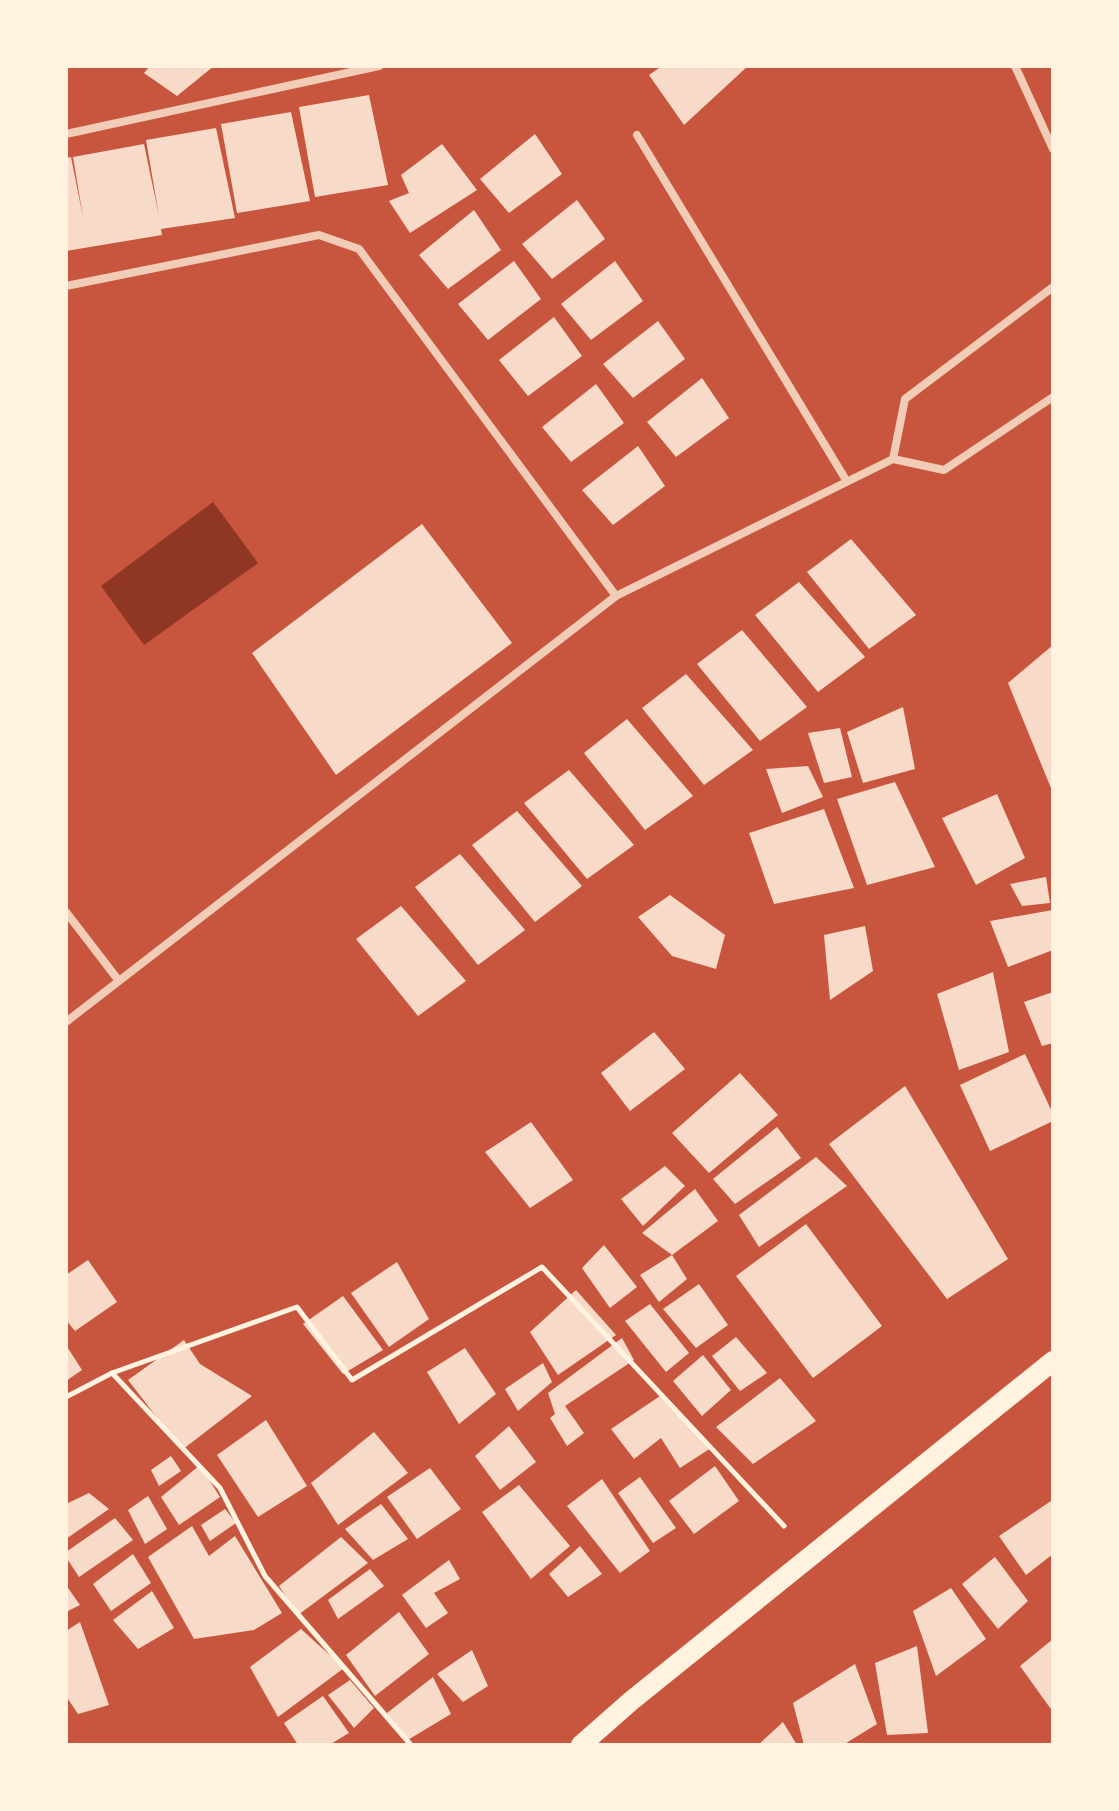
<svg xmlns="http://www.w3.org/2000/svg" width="1119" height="1811" viewBox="0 0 1119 1811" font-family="Poppins,sans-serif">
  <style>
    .water { fill: #8f3625 }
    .building { fill: #f7dbc8 }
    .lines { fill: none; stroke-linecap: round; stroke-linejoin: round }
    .path { stroke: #fff3e0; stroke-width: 5 }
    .minor { stroke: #f1ccb7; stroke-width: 8 }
    .primary { stroke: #fff3e0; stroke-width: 20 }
  </style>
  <rect width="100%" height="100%" fill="#c8553d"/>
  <path class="water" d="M 213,502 L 258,563 L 144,645 L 101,586 Z"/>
  <path class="building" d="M 150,66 L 214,66 L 177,96 L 144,73 Z
    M 662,66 L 748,66 L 684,125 L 649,75 Z
    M 369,95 L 388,185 L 315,197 L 299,107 Z
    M 291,112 L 310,201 L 237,213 L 221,124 Z
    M 216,128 L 235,218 L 161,229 L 162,235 L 66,251 L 66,158 L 71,157 L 83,217 L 73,157 L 144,144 L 159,216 L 146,140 Z
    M 535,134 L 562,174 L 509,213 L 480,179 Z
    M 442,144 L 477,190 L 410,233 L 389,201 L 409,193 L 401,175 Z
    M 577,200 L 605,239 L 552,279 L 522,244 Z
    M 474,210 L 501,250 L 448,289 L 419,255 Z
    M 514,261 L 541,299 L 488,340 L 458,304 Z
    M 615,261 L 643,301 L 591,340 L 561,304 Z
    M 554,317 L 582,356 L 528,396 L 499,360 Z
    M 658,321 L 685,359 L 633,398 L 603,364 Z
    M 702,378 L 729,418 L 676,457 L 647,422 Z
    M 596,384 L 624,423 L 571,462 L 542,427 Z
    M 638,446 L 665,486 L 613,525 L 582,490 Z
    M 422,524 L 512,643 L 336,775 L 252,653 Z
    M 851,539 L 916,615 L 869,649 L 807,572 Z
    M 799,582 L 865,657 L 818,692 L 755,615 Z
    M 742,630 L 807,707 L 760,741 L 697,664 Z
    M 1053,645 L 1053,793 L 1008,683 Z
    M 686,674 L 753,750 L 704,785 L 642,708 Z
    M 903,707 L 915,769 L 863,783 L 847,732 Z
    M 627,719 L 693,796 L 645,830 L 584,753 Z
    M 840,728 L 852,777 L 824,783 L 808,733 Z
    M 808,766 L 823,797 L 782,813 L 766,769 Z
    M 569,770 L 634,845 L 587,879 L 524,803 Z
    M 895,782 L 935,867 L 867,885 L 837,799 Z
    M 997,794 L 1025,858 L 976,885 L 942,818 Z
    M 824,809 L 854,888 L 774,904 L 749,833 Z
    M 517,811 L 582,886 L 535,922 L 472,845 Z
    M 460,854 L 525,930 L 478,965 L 415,887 Z
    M 1046,877 L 1050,903 L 1022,906 L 1010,884 Z
    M 670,895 L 725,935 L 716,969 L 672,956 L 638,917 Z
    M 401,906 L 466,981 L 418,1016 L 356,939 Z
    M 1053,910 L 1053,950 L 1008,967 L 990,921 Z
    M 865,926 L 873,971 L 830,1000 L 824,935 Z
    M 993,972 L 1009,1052 L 959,1070 L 937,994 Z
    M 1053,992 L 1053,1043 L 1042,1046 L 1024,1002 Z
    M 654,1032 L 685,1069 L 630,1111 L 601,1073 Z
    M 1025,1054 L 1053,1114 L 1053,1121 L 990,1151 L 960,1085 Z
    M 740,1073 L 778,1115 L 709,1173 L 672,1133 Z
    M 905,1086 L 1008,1259 L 947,1299 L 829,1144 Z
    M 531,1122 L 573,1180 L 530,1208 L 485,1152 Z
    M 777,1127 L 801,1158 L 735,1204 L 713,1179 Z
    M 816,1157 L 847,1186 L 759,1247 L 739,1215 Z
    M 665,1166 L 685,1186 L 643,1226 L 621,1199 Z
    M 695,1189 L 718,1221 L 672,1255 L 687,1279 L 659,1302 L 640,1275 L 672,1255 L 642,1233 Z
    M 806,1224 L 882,1326 L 813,1378 L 736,1276 Z
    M 604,1245 L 637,1287 L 610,1308 L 582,1268 Z
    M 88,1260 L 117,1302 L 75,1331 L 66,1320 L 66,1275 Z
    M 397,1262 L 429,1319 L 389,1347 L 351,1293 Z
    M 699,1284 L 728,1325 L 696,1348 L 663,1309 Z
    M 576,1290 L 616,1335 L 558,1375 L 530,1332 Z
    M 343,1296 L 383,1350 L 343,1374 L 303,1324 Z
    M 650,1304 L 689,1353 L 666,1372 L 625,1321 Z
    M 736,1337 L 767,1373 L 740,1391 L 712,1356 Z
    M 622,1338 L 634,1360 L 565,1406 L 584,1433 L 567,1446 L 550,1418 L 555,1414 L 548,1393 Z
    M 184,1340 L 200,1364 L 252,1396 L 182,1450 L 128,1380 Z
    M 66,1345 L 82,1370 L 66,1381 Z
    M 465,1348 L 496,1394 L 459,1424 L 427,1372 Z
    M 703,1355 L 731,1390 L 702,1416 L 673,1381 Z
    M 543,1363 L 552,1382 L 518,1411 L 505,1389 Z
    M 780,1378 L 816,1421 L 753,1464 L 716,1427 Z
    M 660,1396 L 711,1448 L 680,1468 L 661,1438 L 634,1459 L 611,1429 Z
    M 266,1420 L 307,1486 L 258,1517 L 217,1455 Z
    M 509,1426 L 536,1462 L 500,1490 L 475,1456 Z
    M 374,1432 L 408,1473 L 338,1525 L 311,1483 Z
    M 171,1456 L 181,1471 L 159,1486 L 151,1470 Z
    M 200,1465 L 220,1497 L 179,1525 L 161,1497 Z
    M 715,1466 L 739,1501 L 694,1534 L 669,1501 Z
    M 430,1468 L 461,1509 L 417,1539 L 387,1497 Z
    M 640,1477 L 676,1528 L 653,1543 L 618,1493 Z
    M 602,1479 L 650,1551 L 620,1573 L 567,1506 Z
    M 519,1485 L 570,1546 L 531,1579 L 482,1512 Z
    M 89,1493 L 109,1509 L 66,1539 L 66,1504 Z
    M 148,1496 L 167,1529 L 145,1544 L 128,1510 Z
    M 1051,1501 L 1053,1554 L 1026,1575 L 999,1536 Z
    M 381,1504 L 408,1539 L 373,1560 L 345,1529 Z
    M 225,1509 L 236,1523 L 210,1541 L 201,1525 Z
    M 115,1518 L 133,1540 L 79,1577 L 66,1557 L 66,1552 Z
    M 192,1526 L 209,1556 L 235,1536 L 282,1613 L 254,1630 L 194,1639 L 148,1557 Z
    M 341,1537 L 368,1563 L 298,1615 L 279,1586 Z
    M 580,1546 L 602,1574 L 568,1597 L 549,1574 Z
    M 133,1554 L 151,1583 L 111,1611 L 93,1584 Z
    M 995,1557 L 1028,1601 L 998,1629 L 962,1584 Z
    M 449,1560 L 460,1579 L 434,1593 L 448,1613 L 426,1628 L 402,1595 Z
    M 370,1569 L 384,1586 L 338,1619 L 328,1600 Z
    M 66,1585 L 80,1605 L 66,1612 Z
    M 951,1588 L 986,1639 L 936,1676 L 913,1611 Z
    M 152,1591 L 174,1628 L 138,1649 L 113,1620 Z
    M 399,1612 L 429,1654 L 375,1696 L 346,1655 Z
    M 80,1622 L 109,1705 L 78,1714 L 66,1696 L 66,1631 Z
    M 301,1629 L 344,1668 L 278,1717 L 250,1667 Z
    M 1053,1639 L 1053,1712 L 1020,1666 Z
    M 917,1646 L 928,1733 L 887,1735 L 875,1663 Z
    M 472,1650 L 488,1686 L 463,1702 L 437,1674 Z
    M 855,1664 L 877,1724 L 843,1745 L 804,1745 L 793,1703 Z
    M 433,1677 L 451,1714 L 406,1741 L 387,1713 Z
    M 350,1680 L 374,1708 L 354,1728 L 328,1695 Z
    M 323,1696 L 349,1733 L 329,1745 L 298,1745 L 284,1723 Z
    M 783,1722 L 797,1745 L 758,1745 Z"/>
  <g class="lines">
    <path class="path" d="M 112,1373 L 220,1488 L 265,1576 L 411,1745
      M 66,1397 L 112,1373 L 297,1307 L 352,1380 L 542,1267 L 784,1526"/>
    <path class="minor" d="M 1015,66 L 1053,149
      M 66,134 L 379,66
      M 637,135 L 846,480
      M 66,286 L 319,235 L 359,249 L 616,596
      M 893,459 L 905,399 L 1053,287
      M 66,912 L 119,981
      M 66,1022 L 616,596 L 893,459 L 944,470 L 1053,397"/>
    <path class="primary" d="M 581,1745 L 631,1701 L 1053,1361"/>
  </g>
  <rect width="1119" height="1811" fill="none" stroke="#fff3e0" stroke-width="136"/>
</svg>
